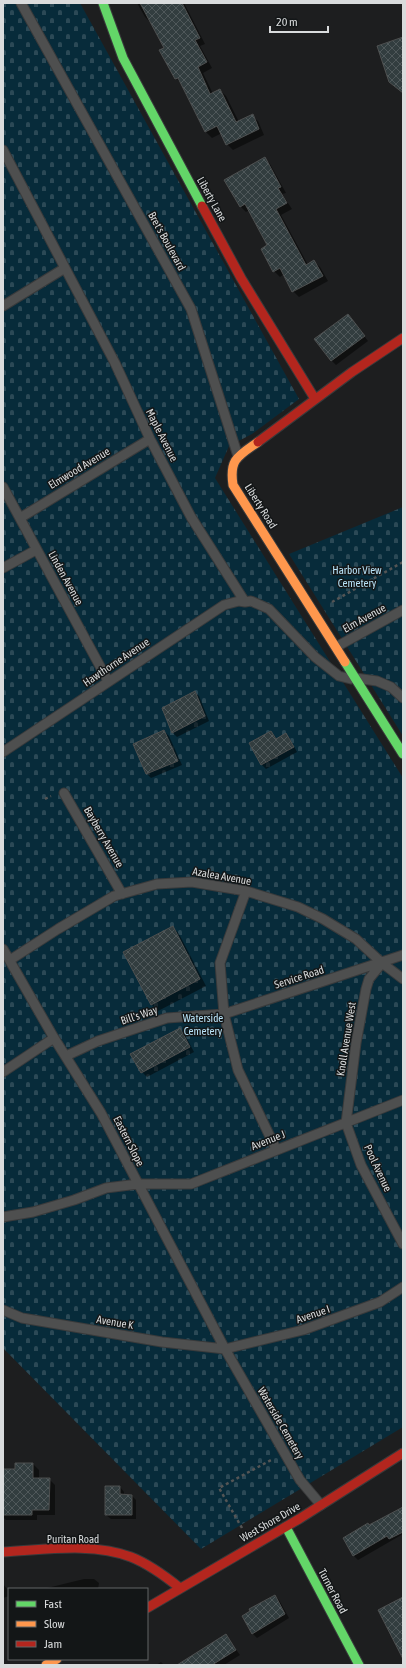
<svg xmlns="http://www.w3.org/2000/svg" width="406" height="1668" viewBox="0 0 406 1668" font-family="'Asap Condensed',sans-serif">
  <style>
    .cemetery { fill: url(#cemetery-stones) }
    .shadow { fill: #0007 }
    .building { fill: url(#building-cross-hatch); stroke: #4d4f4f }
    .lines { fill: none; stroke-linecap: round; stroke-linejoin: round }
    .lane-casing { stroke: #393a3b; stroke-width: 11 }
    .fast-casing { stroke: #393a3b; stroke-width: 11 }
    .slow-casing { stroke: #393a3b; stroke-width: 11 }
    .jam-casing { stroke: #393a3b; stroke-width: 11 }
    .path { stroke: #545555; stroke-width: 2.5; stroke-dasharray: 3 3; stroke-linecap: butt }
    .lane { stroke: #4e4f4f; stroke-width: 9 }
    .fast { stroke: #63d668; stroke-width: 9 }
    .slow { stroke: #ff974d; stroke-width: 9 }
    .jam { stroke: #b3261e; stroke-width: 9 }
    .labels { text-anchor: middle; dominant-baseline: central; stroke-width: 3; stroke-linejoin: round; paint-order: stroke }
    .street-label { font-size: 11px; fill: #d9dbdc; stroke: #131617 }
    .park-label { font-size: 11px; fill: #b9e3f8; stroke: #131617 }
  </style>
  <defs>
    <pattern id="cemetery-stones" width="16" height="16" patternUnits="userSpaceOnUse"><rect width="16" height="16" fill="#072b3a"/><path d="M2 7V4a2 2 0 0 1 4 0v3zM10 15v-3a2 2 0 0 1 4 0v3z" fill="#2b4956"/></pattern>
    <pattern id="building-cross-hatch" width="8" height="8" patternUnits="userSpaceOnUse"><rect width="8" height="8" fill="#323d3f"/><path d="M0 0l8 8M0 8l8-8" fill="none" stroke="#4f585a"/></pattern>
  </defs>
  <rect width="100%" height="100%" fill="#1d1e1f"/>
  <path class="cemetery" d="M 3,3 L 80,3 L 299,399 L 252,434 L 229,446 L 215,478 L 403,778 L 403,1427 L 201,1549 L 3,1348 Z
    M 403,507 L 403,736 L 289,554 Z"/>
  <path class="shadow" d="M 137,3 L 184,3 L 205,44 L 200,46 L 212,68 L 203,73 L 213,94 L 220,90 L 226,96 L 239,122 L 252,116 L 258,121 L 264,135 L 233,150 L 227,144 L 222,133 L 212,138 L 206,132 L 182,84 L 176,78 L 165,48 L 151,23 L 145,17 Z
    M 265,159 L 270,164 L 286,193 L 282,194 L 292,209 L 281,215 L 308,265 L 314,262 L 320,267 L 328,281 L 299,297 L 293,291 L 284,274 L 280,277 L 274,271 L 269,246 L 249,210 L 246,212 L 240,206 Z
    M 348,315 L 368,341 L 336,365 L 331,360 Z
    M 195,692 L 199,696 L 209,721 L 177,737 L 173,733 Z
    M 164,731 L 169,736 L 182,765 L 151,778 L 147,774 L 134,745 Z
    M 271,732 L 277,739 L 286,734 L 290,739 L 297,752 L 266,769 L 262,765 L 250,744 Z
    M 173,927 L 179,934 L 206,986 L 158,1011 L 151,1004 Z
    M 179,1029 L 184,1033 L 194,1052 L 147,1077 L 142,1072 Z
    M 33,1464 L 39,1470 L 39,1479 L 49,1479 L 55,1485 L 55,1515 L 37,1515 L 37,1520 L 6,1520 L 3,1517 L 3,1470 L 16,1470 Z
    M 120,1487 L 124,1492 L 124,1496 L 132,1496 L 136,1500 L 136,1519 L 111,1519 L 106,1515 Z
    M 403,1508 L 403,1534 L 358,1560 L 353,1555 L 370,1526 Z
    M 84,1579 L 94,1579 L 99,1583 L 98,1589 L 43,1589 Z
    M 3,1584 L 7,1589 L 28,1589 L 9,1589 L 9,1599 L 9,1596 L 3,1598 Z
    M 275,1596 L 279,1600 L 289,1618 L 257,1638 L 252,1633 Z
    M 226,1636 L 240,1655 L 224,1665 L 180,1665 Z
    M 161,1662 L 164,1665 L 156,1665 Z"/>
  <path class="building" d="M 140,3 L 182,3 L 200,38 L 195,40 L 207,62 L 198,67 L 210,94 L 220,89 L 236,122 L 253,114 L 259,129 L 226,145 L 217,126 L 205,132 L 178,78 L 175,79 L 159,50 L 164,48 Z
    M 403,37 L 403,93 L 389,82 L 377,46 Z
    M 265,157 L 281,187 L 278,188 L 287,203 L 276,209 L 306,265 L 314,260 L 323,276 L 292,292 L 280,268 L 273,272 L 261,249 L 267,245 L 245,204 L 240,207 L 224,180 Z
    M 348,314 L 365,336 L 331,361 L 314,339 Z
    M 195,691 L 205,716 L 172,733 L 162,708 Z
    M 164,730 L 178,761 L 146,774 L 133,744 Z
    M 271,731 L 276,739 L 286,733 L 294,747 L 261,765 L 249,743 Z
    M 173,926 L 200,979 L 151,1005 L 123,952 Z
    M 180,1028 L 190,1047 L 141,1073 L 130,1054 Z
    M 15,1463 L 33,1463 L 33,1478 L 50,1478 L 49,1510 L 32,1510 L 32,1515 L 3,1515 L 3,1469 L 15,1469 Z
    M 105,1486 L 120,1486 L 120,1494 L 132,1495 L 132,1515 L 105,1515 Z
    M 403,1507 L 403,1532 L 389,1539 L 387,1536 L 353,1556 L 343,1538 L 368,1523 L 369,1525 Z
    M 275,1595 L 285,1614 L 252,1634 L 242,1616 L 250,1611 L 249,1609 Z
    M 403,1597 L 403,1659 L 378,1610 Z
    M 226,1634 L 236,1650 L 212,1665 L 177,1665 Z"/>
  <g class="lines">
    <defs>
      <path id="lane" d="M 21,3 L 191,309 L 238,456
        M 3,150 L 115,363 L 150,439 L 191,517 L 245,602 L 251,601 L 269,609 L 315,657 L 339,676 L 351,679 L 355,678 L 377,681 L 391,687 L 403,698
        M 3,306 L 65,268
        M 3,487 L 108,681
        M 20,518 L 150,439
        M 3,568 L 36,550
        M 336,647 L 403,610
        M 3,752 L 224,605 L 239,601 L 245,602
        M 64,793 L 122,894
        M 246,891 L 220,963 L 224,1014 L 238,1070 L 276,1149
        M 3,949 L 54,1038 L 101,1113 L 225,1349 L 300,1480 L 321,1505
        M 10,960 L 58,929 L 114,896 L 157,884 L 192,882 L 246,891 L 298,907 L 323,919 L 356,939 L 382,963 L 403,979
        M 382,963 L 369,979 L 366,989 L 356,1043 L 346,1123 L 361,1165 L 403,1244
        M 66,1056 L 98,1041 L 167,1018 L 224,1014 L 403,955
        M 3,1072 L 54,1038
        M 3,1217 L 33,1212 L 74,1200 L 106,1188 L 138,1184 L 191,1184 L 403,1100
        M 3,1310 L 22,1318 L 162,1342 L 225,1349 L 303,1330 L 380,1302 L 403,1287"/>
      <path id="fast" d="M 103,3 L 123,58 L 202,206
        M 345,662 L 403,754
        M 286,1527 L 359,1665"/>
      <path id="slow" d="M 258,442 C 238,456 229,459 233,485 L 345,662
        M 46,1665 L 57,1659"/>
      <path id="jam" d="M 202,206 L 241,278 L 315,399
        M 258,442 L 352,372 L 403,338
        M 3,1552 C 44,1550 92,1542 131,1557 C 149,1564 165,1576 180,1588
        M 147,1608 L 299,1519 L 403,1453"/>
    </defs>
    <use href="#lane" class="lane-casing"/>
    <use href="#fast" class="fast-casing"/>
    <use href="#slow" class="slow-casing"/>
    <use href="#jam" class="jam-casing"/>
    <path class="path" d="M 332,602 L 403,562
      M 45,799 L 51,796
      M 242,1528 L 219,1488 L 273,1459"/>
    <use href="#lane" class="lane"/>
    <use href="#fast" class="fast"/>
    <use href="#slow" class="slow"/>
    <use href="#jam" class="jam"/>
  </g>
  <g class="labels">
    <g class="street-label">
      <text transform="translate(212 199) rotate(61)">Liberty Lane</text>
      <text transform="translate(167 241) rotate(61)">Bret's Boulevard</text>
      <text transform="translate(162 435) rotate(63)">Maple Avenue</text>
      <text transform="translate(79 468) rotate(-31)">Elmwood Avenue</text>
      <text transform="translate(261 506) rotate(58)">Liberty Road</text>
      <text transform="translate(66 578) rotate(61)">Linden Avenue</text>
      <text transform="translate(364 618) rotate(-29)">Elm Avenue</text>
      <text transform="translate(116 662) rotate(-34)">Hawthorne Avenue</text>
      <text transform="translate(104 837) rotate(60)">Bayberry Avenue</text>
      <text transform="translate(222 876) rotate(10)">Azalea Avenue</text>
      <text transform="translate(299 977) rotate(-18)">Service Road</text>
      <text transform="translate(139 1015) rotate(-18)">Bill's Way</text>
      <text transform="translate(346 1039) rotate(-81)">Knoll Avenue West</text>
      <text transform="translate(268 1140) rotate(-22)">Avenue J</text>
      <text transform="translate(129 1141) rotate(63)">Eastern Slope</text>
      <text transform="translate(378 1168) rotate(65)">Pool Avenue</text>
      <text transform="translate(313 1314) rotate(-19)">Avenue I</text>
      <text transform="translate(115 1322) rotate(10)">Avenue K</text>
      <text transform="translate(281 1423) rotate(60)">Waterside Cemetery</text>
      <text transform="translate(270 1522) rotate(-30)">West Shore Drive</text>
      <text x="73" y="1539">Puritan Road</text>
      <text transform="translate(333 1591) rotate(62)">Turner Road</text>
    </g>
    <g class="park-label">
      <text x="357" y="570">Harbor View<tspan x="357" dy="13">Cemetery</tspan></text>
      <text x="203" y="1018">Waterside<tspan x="203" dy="13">Cemetery</tspan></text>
    </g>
  </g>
  <rect width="406" height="1668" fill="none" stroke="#d9dbdc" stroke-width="8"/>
  <rect x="8" y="1588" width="140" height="72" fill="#131617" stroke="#626566"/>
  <rect x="16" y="1601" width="20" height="6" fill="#63d668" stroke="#626566"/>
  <text x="44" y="1608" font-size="12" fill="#d9dbdc">Fast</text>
  <rect x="16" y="1621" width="20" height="6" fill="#ff974d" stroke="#626566"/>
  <text x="44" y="1628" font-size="12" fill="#d9dbdc">Slow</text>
  <rect x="16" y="1641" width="20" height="6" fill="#b3261e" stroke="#626566"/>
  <text x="44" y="1648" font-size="12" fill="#d9dbdc">Jam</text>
  <path d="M270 26v6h58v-6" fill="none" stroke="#d9dbdc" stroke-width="2"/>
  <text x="276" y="26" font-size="12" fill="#d9dbdc" stroke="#131617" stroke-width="3" paint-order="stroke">20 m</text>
</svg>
